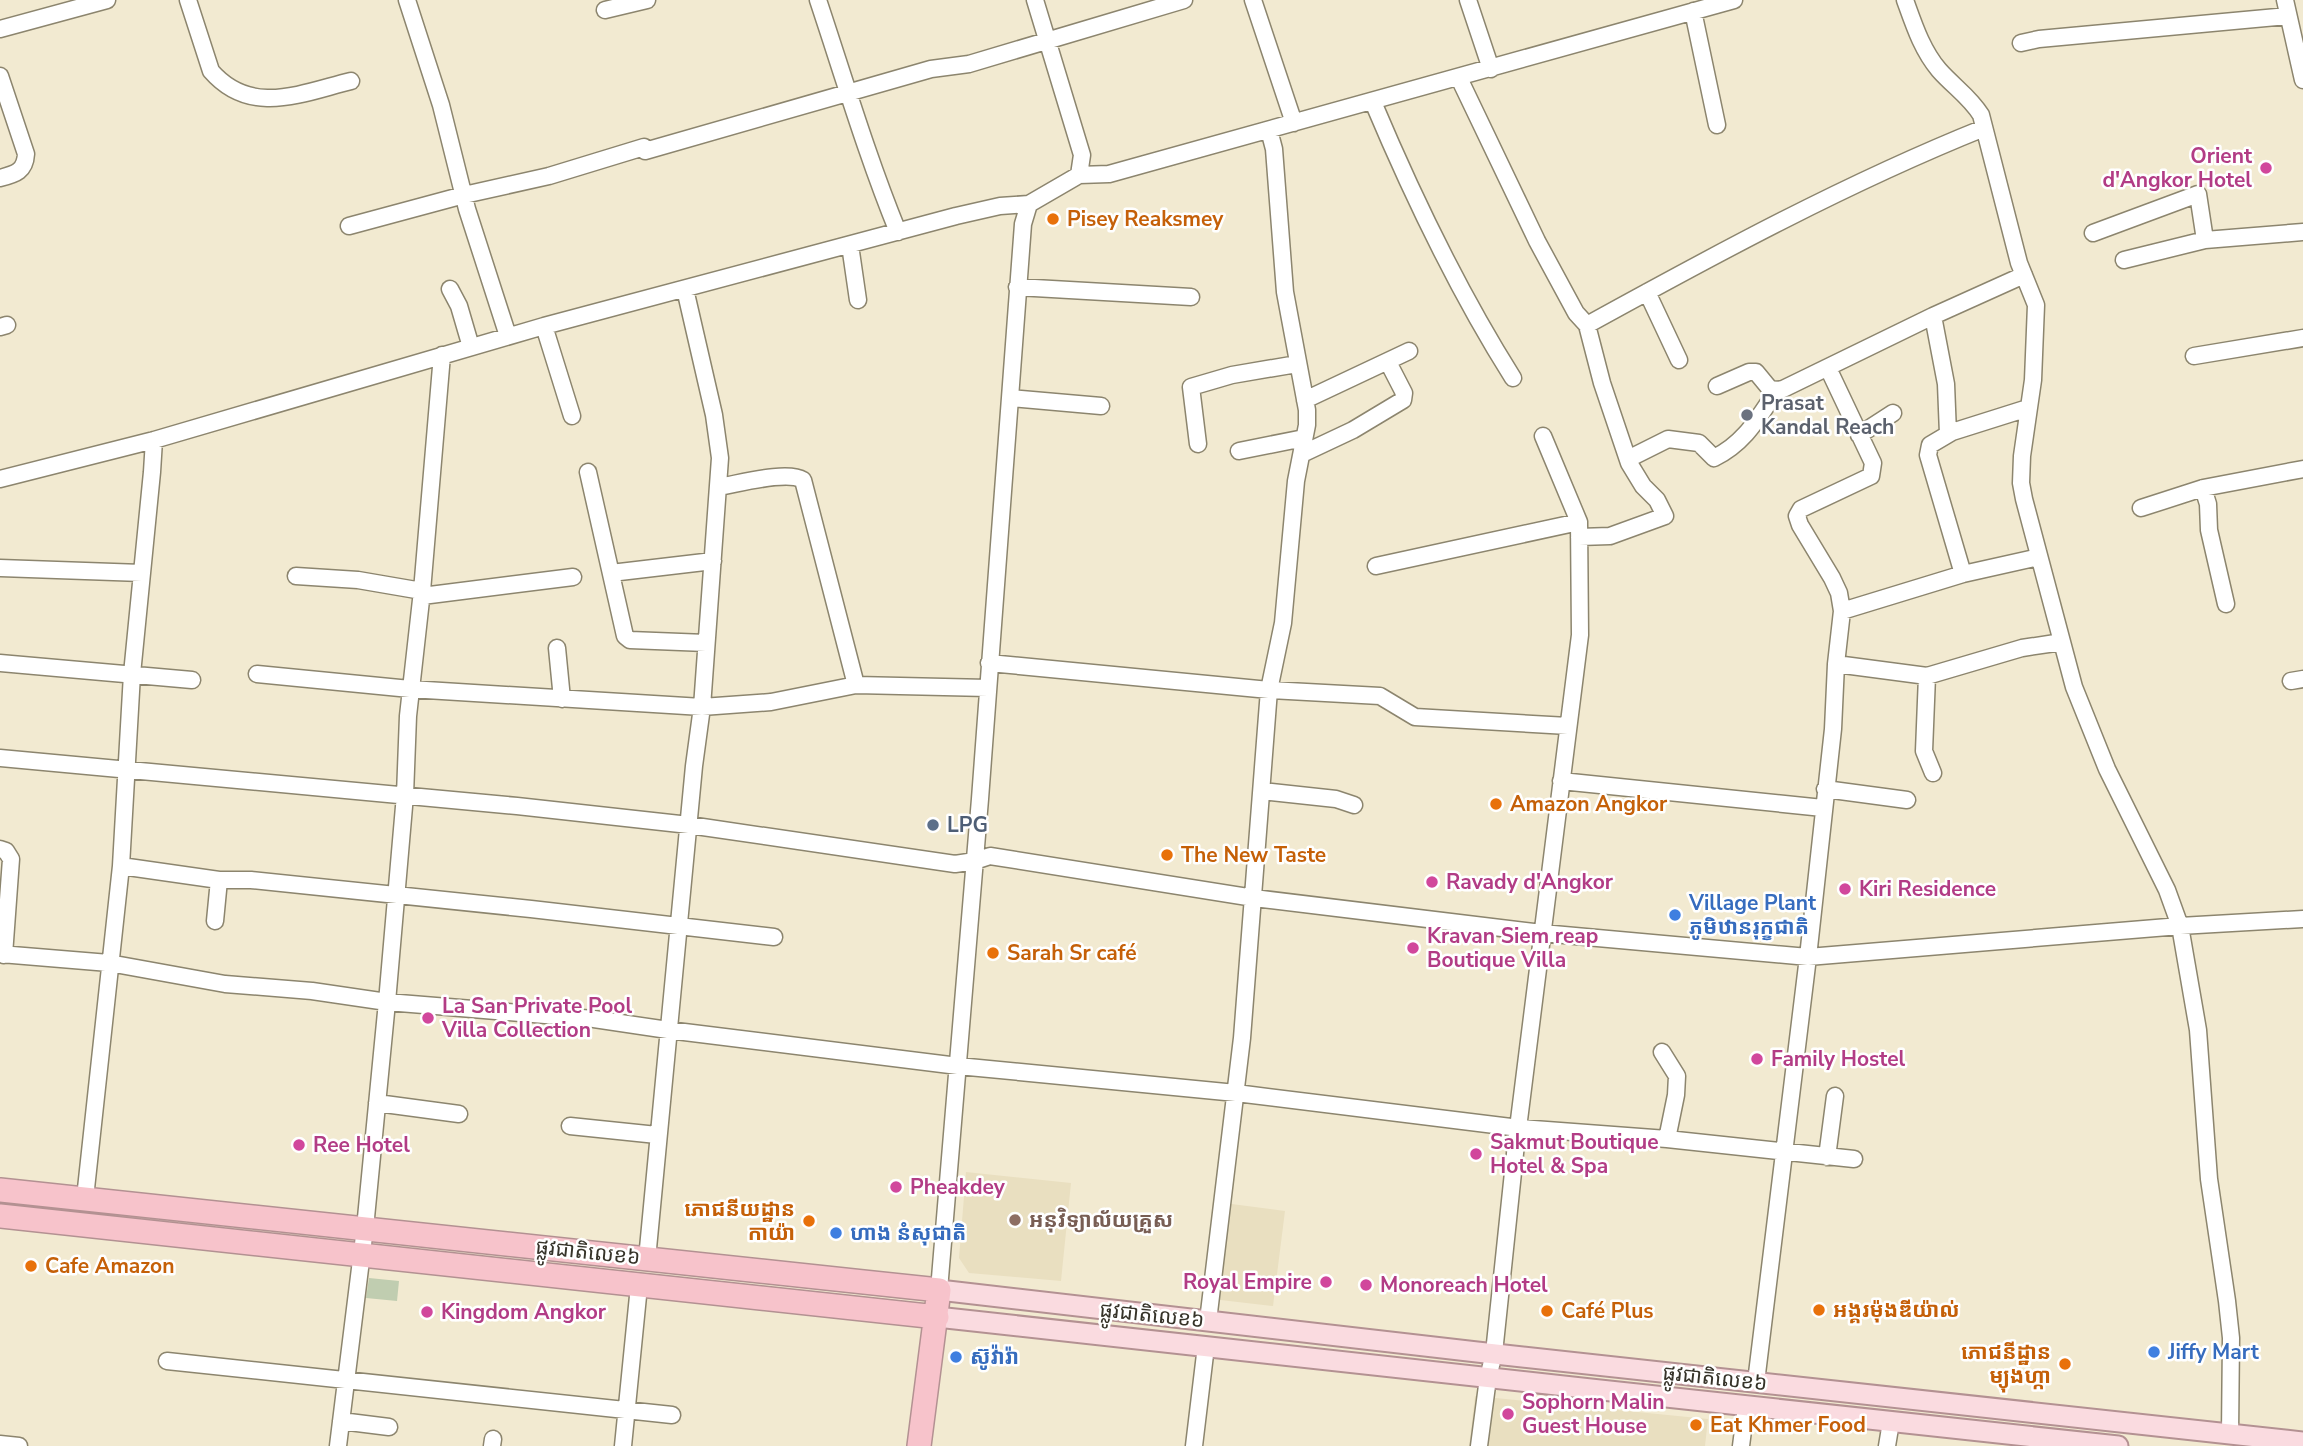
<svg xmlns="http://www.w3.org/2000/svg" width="2303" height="1446" viewBox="0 0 2303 1446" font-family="'Nunito Sans','Noto Sans Khmer',sans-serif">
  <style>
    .built { fill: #e9dfc0 }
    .green { fill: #c0cdb0 }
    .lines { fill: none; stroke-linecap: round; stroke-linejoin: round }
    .minor-casing { stroke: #8c856e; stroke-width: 19 }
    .major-casing { stroke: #b39192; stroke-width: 23 }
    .highway-casing { stroke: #b39192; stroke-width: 26 }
    .minor { stroke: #fff; stroke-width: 16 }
    .major { stroke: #fadbe0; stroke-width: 19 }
    .highway { stroke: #f7c3cb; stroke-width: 23 }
    .hotel-dot { fill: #d1479c; stroke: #fff; stroke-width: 2.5 }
    .food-dot { fill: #e8710a; stroke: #fff; stroke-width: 2.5 }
    .worship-dot { fill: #6b7280; stroke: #fff; stroke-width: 2.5 }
    .service-dot { fill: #5c6f8a; stroke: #fff; stroke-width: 2.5 }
    .shop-dot { fill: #3f7fe0; stroke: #fff; stroke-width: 2.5 }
    .education-dot { fill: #8d6e63; stroke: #fff; stroke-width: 2.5 }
    .labels { text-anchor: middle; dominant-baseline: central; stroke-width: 5; stroke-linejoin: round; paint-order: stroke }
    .hotel-label { font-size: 21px; font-weight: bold; fill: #b23c85; stroke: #fff; text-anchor: start }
    .food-label { font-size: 21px; font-weight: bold; fill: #c56008; stroke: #fff; text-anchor: start }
    .worship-label { font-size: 21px; font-weight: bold; fill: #5b616d; stroke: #fff; text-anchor: start }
    .service-label { font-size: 21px; font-weight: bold; fill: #4e5e75; stroke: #fff; text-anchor: start }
    .shop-label { font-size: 21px; font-weight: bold; fill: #366cbe; stroke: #fff; text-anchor: start }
    .education-label { font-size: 21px; font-weight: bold; fill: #785e54; stroke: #fff; text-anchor: start }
    .street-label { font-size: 21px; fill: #363329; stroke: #fff }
  </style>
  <rect width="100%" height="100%" fill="#f2ead1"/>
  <path class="built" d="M 966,1172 L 1071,1183 L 1061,1281 L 969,1273 L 959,1258 Z
    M 1224,1203 L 1285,1211 L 1273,1306 L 1212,1299 Z
    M 1475,1396 L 1708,1419 L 1705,1446 L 1469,1446 Z"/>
  <path class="green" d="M 369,1278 L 399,1281 L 397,1301 L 366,1298 Z"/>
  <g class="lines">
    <defs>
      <path id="minor" d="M 188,0 L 211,71 C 251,117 302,93 351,81
        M 407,0 L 441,105 L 467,209 L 508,336
        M 818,0 C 844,78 867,156 898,232
        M 1253,0 L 1294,123
        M 1468,0 L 1491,69
        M 1905,0 C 1914,25 1922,50 1939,70 C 1953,86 1970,97 1981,115 L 2019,263 L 2036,305 L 2033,380 L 2022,456 L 2021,483 L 2024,499 L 2074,687 L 2107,769 L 2167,890 L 2180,926 L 2198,1030 L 2209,1179 L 2227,1301 L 2231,1338 L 2230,1434
        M 2285,0 L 2303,80
        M 605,10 L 647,0
        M 1693,11 L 1717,125
        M 0,29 L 107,0
        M 2021,43 L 2039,39 L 2288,16
        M 0,76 L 26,154 C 25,171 16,174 0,178
        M 1459,78 L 1537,241 L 1576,313 L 1587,325 L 1602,383 L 1629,463 L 1643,486 L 1657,500 L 1665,516 L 1610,536 L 1579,537
        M 1373,102 C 1413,197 1458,291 1513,378
        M 645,151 L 931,69 L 969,64 L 1184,0
        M 1079,175 L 1109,174 L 1734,0
        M 349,226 L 464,195 L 549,176 L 644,147
        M 2093,233 L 2198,194 L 2205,240
        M 850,245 L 858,300
        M 2124,260 L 2205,240 L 2303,232
        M 1017,287 L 1191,297
        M 450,289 L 459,306 L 471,347
        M 1647,292 L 1679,360
        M 1933,316 L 1946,384 L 1948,434
        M 1587,325 C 1716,254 1847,183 1984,128
        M 544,326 L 572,416
        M 0,327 L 7,325
        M 2194,356 L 2303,338
        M 1717,386 L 1749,372 L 1756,372 L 1770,389 L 1777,390
        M 1011,398 L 1101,406
        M 1305,400 L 1409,351
        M 1859,435 L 1893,413
        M 1198,444 L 1191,387 L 1232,375 L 1297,364
        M 1239,451 L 1304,438
        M 1302,454 L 1353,430 L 1403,400 L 1404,393 L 1388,362
        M 1628,459 L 1668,439 L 1699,443 L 1714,458 C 1745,443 1758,418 1777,390 L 1783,389 L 1933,316 L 2024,275
        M 588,472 L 625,636 L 630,640 L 706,643
        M 0,479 L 154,440 L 544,326 L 956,216 L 1000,206 L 1029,204
        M 718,487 C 738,484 787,470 803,480 L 856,685
        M 2203,488 L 2208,504 L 2209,530 L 2226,604
        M 2141,508 L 2203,488 L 2303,469
        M 1376,566 L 1579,522
        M 0,568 L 142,573
        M 611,573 L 713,561
        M 1963,574 L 1928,455 L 1930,445 L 1952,432 L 2028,408
        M 296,576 L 358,580 L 422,591
        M 422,596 L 573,577
        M 1842,611 L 1963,574 L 2039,557
        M 557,648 L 562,699
        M 0,663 L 192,680
        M 989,663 L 1269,690 L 1380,696 L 1415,717 L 1568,726
        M 1836,664 L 1927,676 L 2022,648 L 2062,642
        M 257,674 L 410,689 L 702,707 L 771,702 L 856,685 L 988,688
        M 1927,676 L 1924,751 L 1933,773
        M 2291,681 L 2303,679
        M 0,758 L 517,806 L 689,825 L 955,864 L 975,861 L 990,856 L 1254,898 L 1542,933 L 1808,957 L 2180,926 L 2303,919
        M 1561,781 L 1823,808
        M 1825,789 L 1907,800
        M 1262,791 L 1336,799 L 1354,805
        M 0,849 L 6,851 L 11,859 L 4,955
        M 121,866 L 219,880 L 251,880 L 531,909 L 774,937
        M 215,921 L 219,880
        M 0,954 L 109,963 L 225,984 L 312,991 L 387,1002 L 594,1019 L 668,1030 L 958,1066 L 1236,1093 L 1519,1128 L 1667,1139 L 1854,1159
        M 1662,1052 L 1677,1076 L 1676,1095 L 1667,1139
        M 377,1103 L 459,1114
        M 570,1126 L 657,1135
        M 1827,1157 L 1835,1096
        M 85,1198 L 121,866 L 132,674 L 152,472 L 154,440
        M 647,1259 L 694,766 L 702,707 L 720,458 L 714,415 L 685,289
        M 939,1290 L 980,799 L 1023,224 L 1029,204 L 1079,175 L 1082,155 L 1035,0
        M 1208,1321 L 1242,1038 L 1269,690 L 1283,623 L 1296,481 L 1307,425 L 1307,410 L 1285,292 L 1274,149 L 1269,130
        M 167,1361 L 672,1415
        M 1756,1382 L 1808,957 L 1833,729 L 1836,664 L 1842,611 L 1839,593 L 1832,578 L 1800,525 L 1797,516 L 1801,509 L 1871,476 L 1873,463 L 1828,368
        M 341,1421 L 389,1427
        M 0,1444 L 19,1446
        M 338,1446 L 365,1228 L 387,1002 L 405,795 L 408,716 L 422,591 L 442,355
        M 492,1446 L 493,1439
        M 623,1446 L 639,1286
        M 1194,1446 L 1206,1346
        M 1479,1446 L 1488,1378 L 1494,1353 L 1516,1144 L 1580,635 L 1579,522 L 1543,436
        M 1741,1446 L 1746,1407
        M 1887,1446 L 1891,1422"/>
      <path id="major" d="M 939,1290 L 1477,1352 L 2303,1442
        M 937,1317 C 1331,1359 1724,1405 2118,1446"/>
      <path id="highway" d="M 0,1190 L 939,1290 L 919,1446
        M 0,1216 L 937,1317"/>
    </defs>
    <use href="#minor" class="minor-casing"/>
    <use href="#major" class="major-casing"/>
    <use href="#highway" class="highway-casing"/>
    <use href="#minor" class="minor"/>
    <use href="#major" class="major"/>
    <use href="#highway" class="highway"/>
  </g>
  <g class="hotel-dot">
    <circle cx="2266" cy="168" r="7"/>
    <circle cx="1432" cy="882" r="7"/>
    <circle cx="1845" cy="889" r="7"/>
    <circle cx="1413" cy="948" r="7"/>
    <circle cx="428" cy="1018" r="7"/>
    <circle cx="1757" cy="1059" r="7"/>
    <circle cx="299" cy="1145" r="7"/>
    <circle cx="1476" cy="1154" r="7"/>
    <circle cx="896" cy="1187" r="7"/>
    <circle cx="1326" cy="1282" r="7"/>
    <circle cx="1366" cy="1285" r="7"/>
    <circle cx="427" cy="1312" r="7"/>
    <circle cx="1508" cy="1414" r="7"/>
  </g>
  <g class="food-dot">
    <circle cx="1053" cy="219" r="7"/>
    <circle cx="1496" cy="804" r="7"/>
    <circle cx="1167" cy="855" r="7"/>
    <circle cx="993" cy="953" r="7"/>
    <circle cx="809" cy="1221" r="7"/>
    <circle cx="31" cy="1266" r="7"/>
    <circle cx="1819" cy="1310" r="7"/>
    <circle cx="1547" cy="1311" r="7"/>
    <circle cx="2065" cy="1364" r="7"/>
    <circle cx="1696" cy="1425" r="7"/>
  </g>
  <circle class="worship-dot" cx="1747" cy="415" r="7"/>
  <circle class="service-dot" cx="933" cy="825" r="7"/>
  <g class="shop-dot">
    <circle cx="1675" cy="915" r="7"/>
    <circle cx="836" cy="1233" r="7"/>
    <circle cx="2154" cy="1352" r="7"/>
    <circle cx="956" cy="1357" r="7"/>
  </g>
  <circle class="education-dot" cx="1015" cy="1220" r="7"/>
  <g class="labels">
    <g class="hotel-label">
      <text x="2252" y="156" text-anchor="end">Orient<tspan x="2252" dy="24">d'Angkor Hotel</tspan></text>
      <text x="1446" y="882">Ravady d'Angkor</text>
      <text x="1859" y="889">Kiri Residence</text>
      <text x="1427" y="936">Kravan Siem reap<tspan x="1427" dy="24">Boutique Villa</tspan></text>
      <text x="442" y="1006">La San Private Pool<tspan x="442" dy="24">Villa Collection</tspan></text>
      <text x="1771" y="1059">Family Hostel</text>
      <text x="1490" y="1142">Sakmut Boutique<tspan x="1490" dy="24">Hotel &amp; Spa</tspan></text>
      <text x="313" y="1145">Ree Hotel</text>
      <text x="910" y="1187">Pheakdey</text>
      <text x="1312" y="1282" text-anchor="end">Royal Empire</text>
      <text x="1380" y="1285">Monoreach Hotel</text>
      <text x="441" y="1312">Kingdom Angkor</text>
      <text x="1522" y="1402">Sophorn Malin<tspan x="1522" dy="24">Guest House</tspan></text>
    </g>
    <g class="food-label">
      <text x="1067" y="219">Pisey Reaksmey</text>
      <text x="1510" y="804">Amazon Angkor</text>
      <text x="1181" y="855">The New Taste</text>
      <text x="1007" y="953">Sarah Sr café</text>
      <text x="795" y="1209" text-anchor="end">ភោជនីយដ្ឋាន<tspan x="795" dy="24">កាយ៉ា</tspan></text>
      <text x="45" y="1266">Cafe Amazon</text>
      <text x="1833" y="1310">អង្គរម៉ុងឌីយ៉ាល់</text>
      <text x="1561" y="1311">Café Plus</text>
      <text x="2051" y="1352" text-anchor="end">ភោជនីដ្ឋាន<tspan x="2051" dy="24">ម្យុងហ្កា</tspan></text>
      <text x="1710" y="1425">Eat Khmer Food</text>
    </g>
    <g class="worship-label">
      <text x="1761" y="403">Prasat<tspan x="1761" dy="24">Kandal Reach</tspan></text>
    </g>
    <g class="service-label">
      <text x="947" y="825">LPG</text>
    </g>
    <g class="shop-label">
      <text x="1689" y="903">Village Plant<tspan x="1689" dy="24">ភូមិឋានរុក្ខជាតិ</tspan></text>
      <text x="850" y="1233">ហាង នំសុជាតិ</text>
      <text x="2168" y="1352">Jiffy Mart</text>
      <text x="970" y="1357">ស៊ូវ៉ារ៉ា</text>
    </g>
    <g class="education-label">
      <text x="1029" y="1220">អនុវិទ្យាល័យគ្រួស</text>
    </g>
    <g class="street-label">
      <text transform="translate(588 1252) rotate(6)">ផ្លូវជាតិលេខ៦</text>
      <text transform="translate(1152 1315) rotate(6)">ផ្លូវជាតិលេខ៦</text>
      <text transform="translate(1715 1378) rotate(6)">ផ្លូវជាតិលេខ៦</text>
    </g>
  </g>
</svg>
